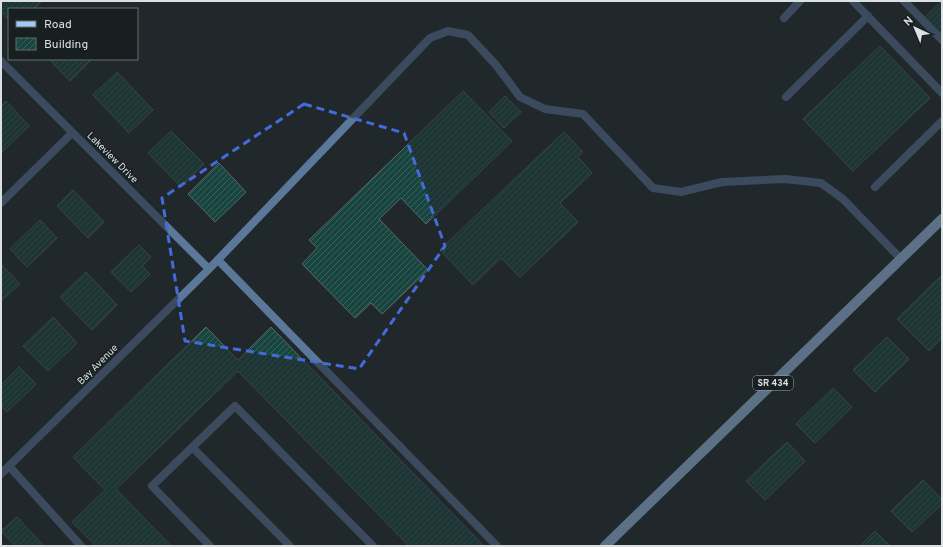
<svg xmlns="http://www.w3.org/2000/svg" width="943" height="547" viewBox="0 0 943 547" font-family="Overpass,sans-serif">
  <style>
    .building { fill: url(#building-hatch); stroke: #5b6564 }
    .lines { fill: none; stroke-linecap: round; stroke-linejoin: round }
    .lane { stroke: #5b779a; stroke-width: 8 }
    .street { stroke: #5b779a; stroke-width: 8 }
    .primary { stroke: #a5c7f3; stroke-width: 10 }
    .marked { fill: none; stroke: #436bda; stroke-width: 3; stroke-dasharray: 8 5; stroke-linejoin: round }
    .labels { text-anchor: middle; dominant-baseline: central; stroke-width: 3; stroke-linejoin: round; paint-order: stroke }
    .shield { fill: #171f21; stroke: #a0a6a8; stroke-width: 1 }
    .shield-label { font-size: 9px; font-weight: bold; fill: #dbe0e2 }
    .street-label { font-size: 10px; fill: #dbe0e2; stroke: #171f21 }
  </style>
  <defs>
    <pattern id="building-hatch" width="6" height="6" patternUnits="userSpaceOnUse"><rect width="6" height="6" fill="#194541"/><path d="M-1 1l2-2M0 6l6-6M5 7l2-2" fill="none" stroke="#3a605c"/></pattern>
  </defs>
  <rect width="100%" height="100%" fill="#20282b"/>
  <path class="building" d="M 1,1 L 42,1 L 34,9 L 9,9 L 9,20 L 1,12 Z
    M 942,1 L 942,38 L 923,19 Z
    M 880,46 L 930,98 L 853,171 L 803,119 Z
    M 49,59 L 92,59 L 70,81 Z
    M 117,72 L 153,110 L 129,133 L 93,95 Z
    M 463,91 L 512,141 L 426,224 L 401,198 L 379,219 L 428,270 L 382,314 L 371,303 L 355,318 L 302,264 L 317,248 L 309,240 Z
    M 505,96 L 521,112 L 504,128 L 489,112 Z
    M 6,101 L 29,126 L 1,153 L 1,106 Z
    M 171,131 L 204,164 L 181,187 L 148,153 Z
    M 564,132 L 583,152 L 578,157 L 592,173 L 560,203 L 578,222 L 520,277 L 501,258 L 473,285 L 440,250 Z
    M 219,163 L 246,192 L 215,222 L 188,194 Z
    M 73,190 L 104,222 L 88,238 L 57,206 Z
    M 40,220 L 57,238 L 27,267 L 10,249 Z
    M 139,245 L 151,257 L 142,266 L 150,274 L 131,292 L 111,272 Z
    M 1,264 L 20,284 L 1,301 Z
    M 86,272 L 117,305 L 92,330 L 60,297 Z
    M 942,275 L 942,338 L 929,351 L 897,319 Z
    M 53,317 L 77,343 L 48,371 L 23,346 Z
    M 206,327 L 238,360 L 271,327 L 484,546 L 409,546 L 238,371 L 116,489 L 171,546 L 96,546 L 72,522 L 105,490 L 73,457 Z
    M 887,337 L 909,359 L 875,392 L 853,370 Z
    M 19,367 L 36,384 L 7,412 L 1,406 L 1,385 Z
    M 833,388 L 852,407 L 815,443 L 796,424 Z
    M 787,442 L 805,461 L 765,500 L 746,481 Z
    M 923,480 L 942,499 L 942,504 L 912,532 L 891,511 Z
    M 17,517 L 44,546 L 15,546 L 1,531 Z
    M 875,531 L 890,546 L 860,546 Z"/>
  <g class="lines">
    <path class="lane" d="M 904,1 L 942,40
      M 784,18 L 800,1
      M 786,97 L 868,16
      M 875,187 L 942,121
      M 218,260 L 497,546
      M 192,447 L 290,546
      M 9,466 L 81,546
      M 210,546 L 152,486 L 235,406 L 373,546"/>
    <path class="street" d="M 853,1 L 942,93
      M 1,61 L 209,269
      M 1,203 L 72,133
      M 1,474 L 209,269 L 430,38 L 448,31 L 468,35 L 496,65 L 520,97 L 545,109 L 583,114 L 653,188 L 681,192 L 722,182 L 785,179 L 821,183 L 843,199 L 901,259"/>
    <path class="primary" d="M 605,546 L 942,219"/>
  </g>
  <path d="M0 0H943V547H0ZM 304,104 L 404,133 L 445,246 L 359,369 L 185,341 L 162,198 Z" fill="#20282b" fill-opacity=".55" fill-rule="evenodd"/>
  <path class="marked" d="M 304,104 L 404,133 L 445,246 L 359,369 L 185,341 L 162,198 Z"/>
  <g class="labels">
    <rect class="shield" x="753" y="376" width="40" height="14" rx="3"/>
    <g class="shield-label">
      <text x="773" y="383">SR 434</text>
    </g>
    <g class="street-label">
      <text transform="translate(112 158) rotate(45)">Lakeview Drive</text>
      <text transform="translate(98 365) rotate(-45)">Bay Avenue</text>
    </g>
  </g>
  <rect width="943" height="547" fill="none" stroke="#dbe0e2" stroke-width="4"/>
  <rect x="8" y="8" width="130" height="52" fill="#171f21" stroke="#656c6e"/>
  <rect x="16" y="21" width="20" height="6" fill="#a5c7f3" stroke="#656c6e"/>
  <text x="44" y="28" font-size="12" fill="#dbe0e2">Road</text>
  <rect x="16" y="38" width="20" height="12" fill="url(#building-hatch)" stroke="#656c6e"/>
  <text x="44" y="48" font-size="12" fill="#dbe0e2">Building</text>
  <g transform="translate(915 28) rotate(316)" stroke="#171f21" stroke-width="3" paint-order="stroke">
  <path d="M0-3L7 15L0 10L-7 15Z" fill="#dbe0e2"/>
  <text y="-6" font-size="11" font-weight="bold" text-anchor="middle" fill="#dbe0e2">N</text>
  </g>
</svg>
